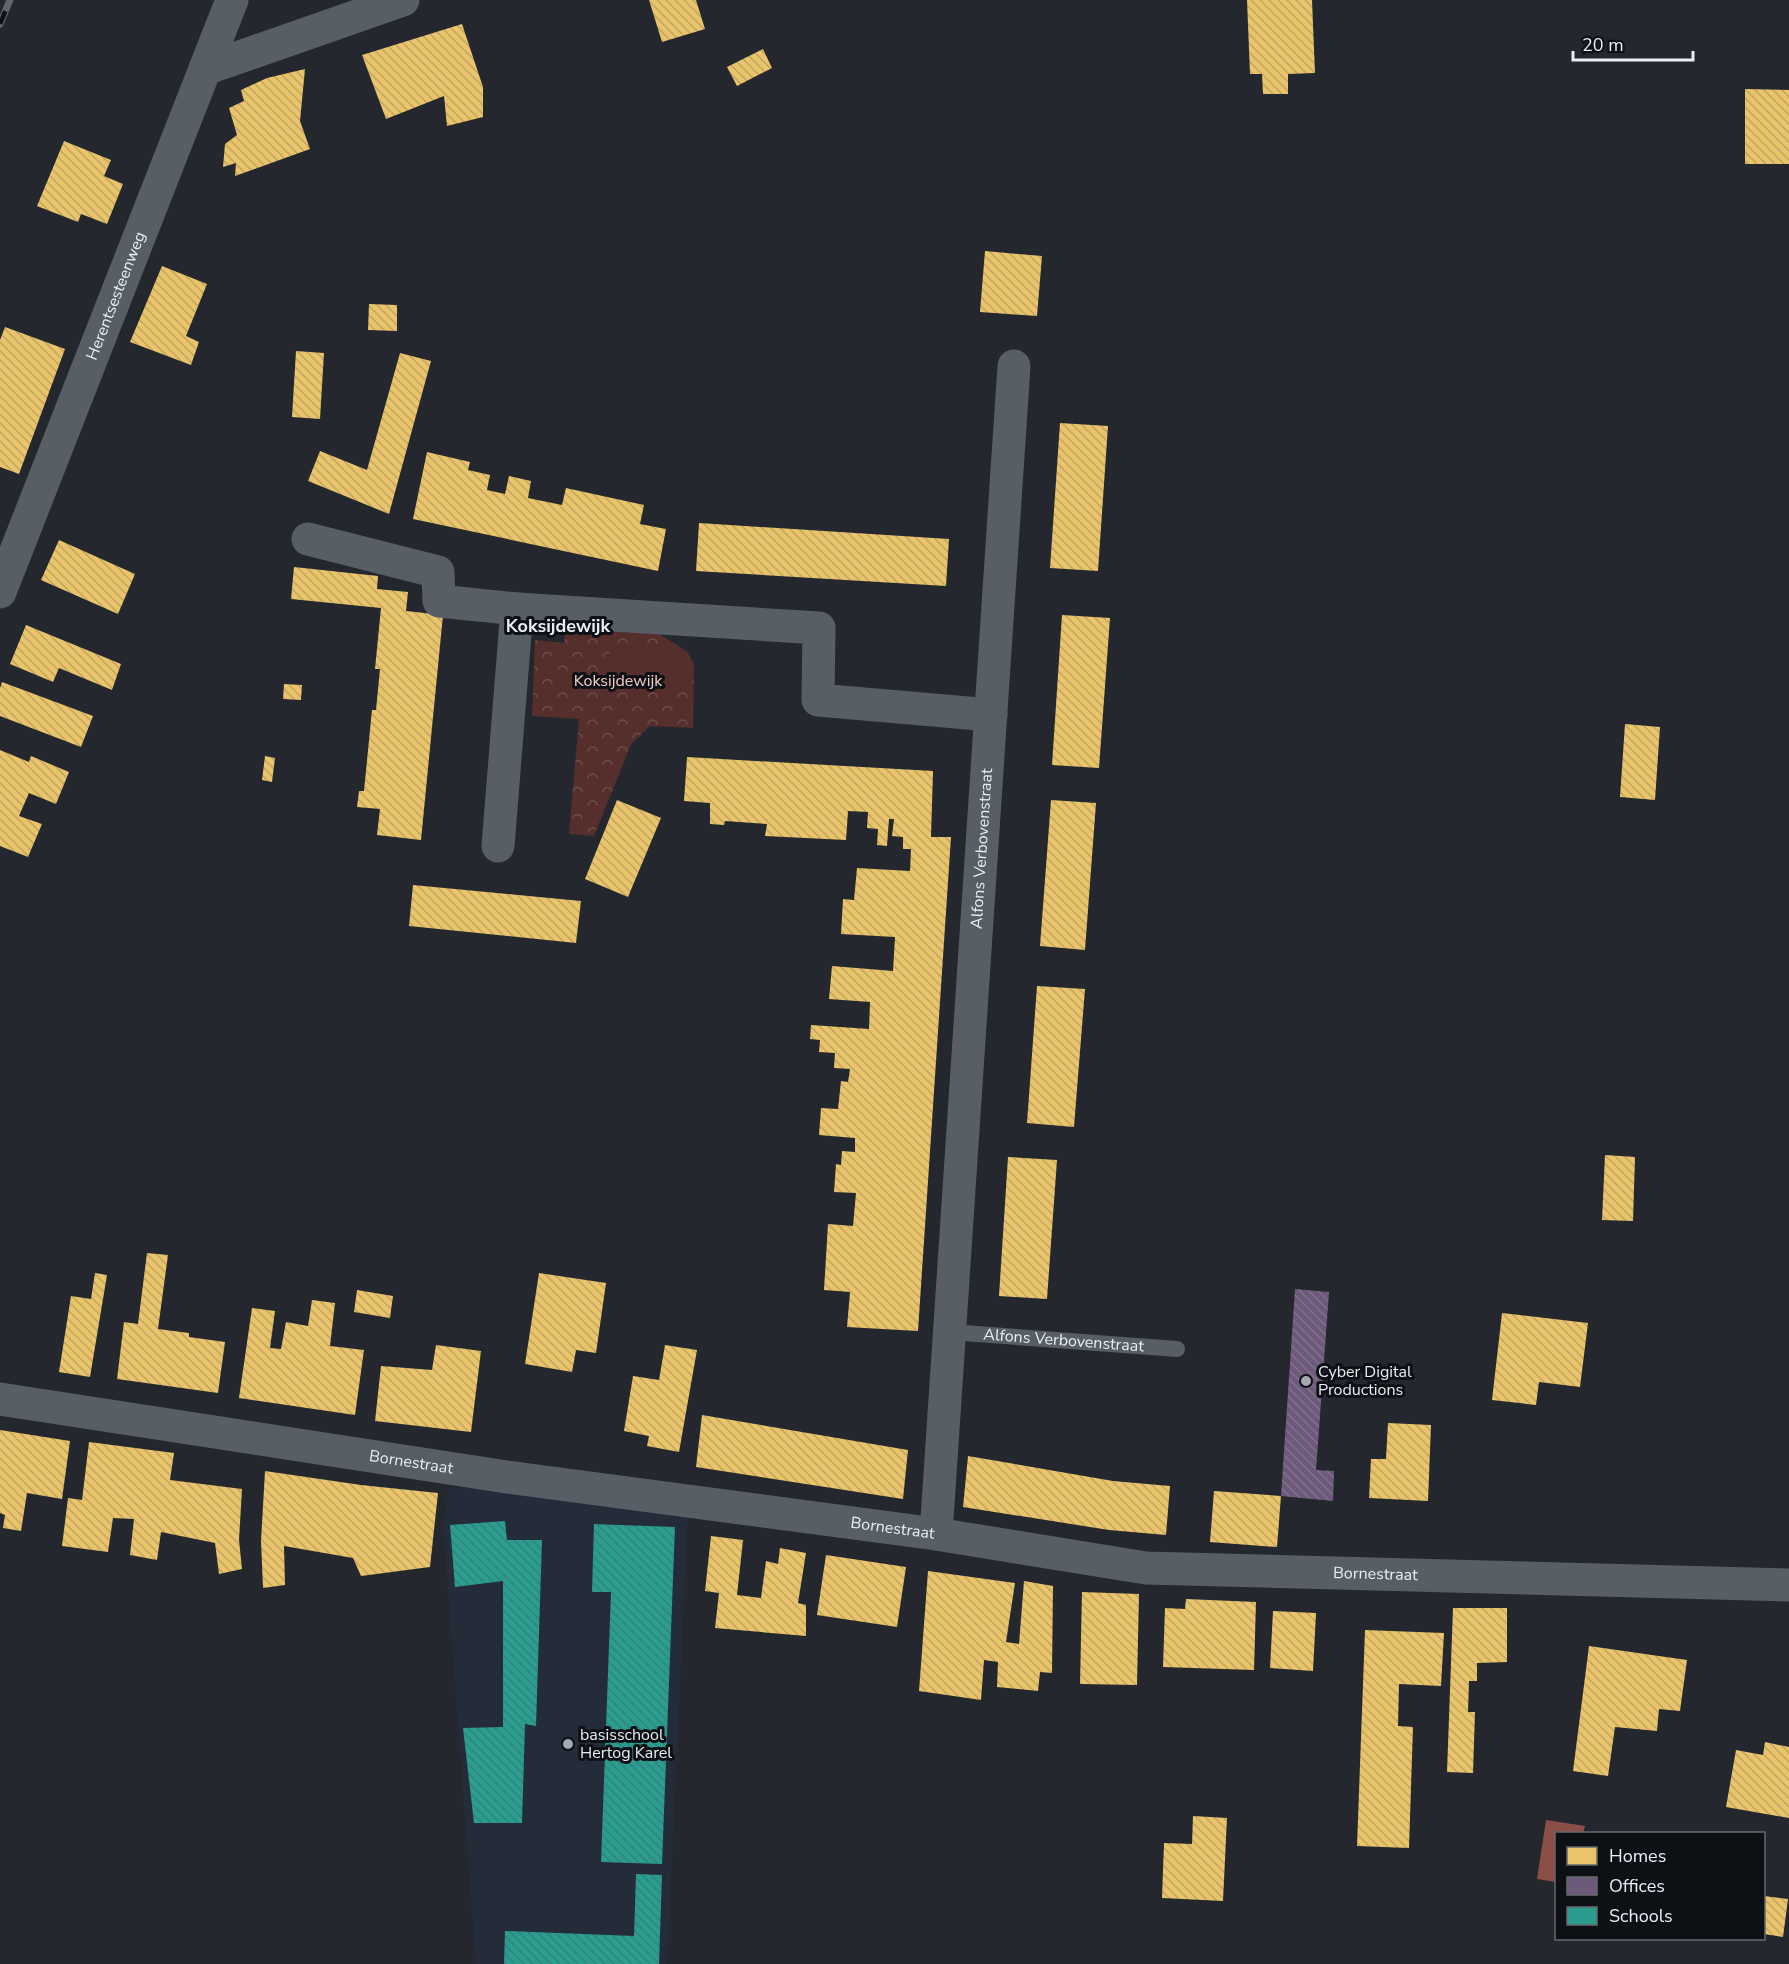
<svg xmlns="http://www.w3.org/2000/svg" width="1789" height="1964" viewBox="0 0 1789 1964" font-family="'Nunito Sans',sans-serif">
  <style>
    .built { fill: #242c3a }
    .park { fill: url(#park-crowns) }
    .garden { fill: #562e2b }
    .water { fill: #8c4f48 }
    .homes { fill: url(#homes-back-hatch) }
    .offices { fill: url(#offices-back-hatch) }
    .schools { fill: url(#schools-back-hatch) }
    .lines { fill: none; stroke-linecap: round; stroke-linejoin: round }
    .service { stroke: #585e65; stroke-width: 16 }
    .minor { stroke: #585e65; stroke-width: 33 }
    .rail-casing { stroke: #62666b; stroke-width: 7 }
    .rail { stroke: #0d1014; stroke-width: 4.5; stroke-dasharray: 14; stroke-linecap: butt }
    .poi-dot { fill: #a4a8af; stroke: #0d1014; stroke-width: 2 }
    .labels { text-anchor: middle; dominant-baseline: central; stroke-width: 6; stroke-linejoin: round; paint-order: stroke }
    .street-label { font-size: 16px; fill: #e9edf4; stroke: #0d1014 }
    .park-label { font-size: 16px; fill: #f7cdc7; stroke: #0d1014 }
    .poi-label { font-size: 16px; fill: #e9edf4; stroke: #0d1014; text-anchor: start }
    .neighbourhood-label { font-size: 18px; font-weight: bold; fill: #e9edf4; stroke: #0d1014 }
  </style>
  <defs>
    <pattern id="park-crowns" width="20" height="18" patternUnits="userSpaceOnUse" patternTransform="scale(1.5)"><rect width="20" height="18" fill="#562e2b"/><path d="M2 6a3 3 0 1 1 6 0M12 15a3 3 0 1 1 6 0" fill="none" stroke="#6e4d4a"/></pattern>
    <pattern id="homes-back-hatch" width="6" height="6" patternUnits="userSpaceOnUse" patternTransform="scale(1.5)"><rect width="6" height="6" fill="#e9c46a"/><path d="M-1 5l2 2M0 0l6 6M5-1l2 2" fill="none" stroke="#c0a562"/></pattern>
    <pattern id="offices-back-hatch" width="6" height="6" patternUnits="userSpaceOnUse" patternTransform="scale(1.5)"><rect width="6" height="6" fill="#6d597a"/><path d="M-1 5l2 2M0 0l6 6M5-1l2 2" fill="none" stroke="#82718e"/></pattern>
    <pattern id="schools-back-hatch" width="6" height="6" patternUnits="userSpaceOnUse" patternTransform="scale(1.5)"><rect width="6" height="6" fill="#2a9d8f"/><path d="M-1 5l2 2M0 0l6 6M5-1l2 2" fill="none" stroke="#32837a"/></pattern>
  </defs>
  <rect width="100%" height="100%" fill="#24282e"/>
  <path class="built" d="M 449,1486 L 688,1512 L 667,1964 L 476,1964 L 443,1524 Z"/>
  <path class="park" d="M 567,623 L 651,629 L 688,652 L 694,665 L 693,728 L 650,726 L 631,744 L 594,836 L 569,834 L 579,719 L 532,716 L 535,640 L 564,643 Z"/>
  <path class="garden" d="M 610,647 L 688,652 L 686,685 L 608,679 Z"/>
  <path class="water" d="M 1546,1820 L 1585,1826 L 1583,1833 L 1556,1834 L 1556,1882 L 1537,1879 Z"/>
  <path class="homes" d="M 649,0 L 696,0 L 705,29 L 662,42 Z
    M 1247,0 L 1312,0 L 1315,73 L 1288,74 L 1288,94 L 1263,94 L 1262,74 L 1250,74 Z
    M 462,24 L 483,87 L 483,117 L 447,126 L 444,96 L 386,119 L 362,55 Z
    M 763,49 L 772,68 L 737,86 L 727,67 Z
    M 305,69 L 300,121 L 310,149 L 235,176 L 236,163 L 223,167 L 225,144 L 237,135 L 229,108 L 244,101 L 241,90 L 267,78 Z
    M 1745,89 L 1789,90 L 1789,164 L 1745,164 Z
    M 64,141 L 111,160 L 104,176 L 123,184 L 107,224 L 81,214 L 78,222 L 37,206 Z
    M 985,251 L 1042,256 L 1037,316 L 980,312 Z
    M 162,266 L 207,284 L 186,336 L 199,342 L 191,365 L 130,342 Z
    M 369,304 L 397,305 L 397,331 L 368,330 Z
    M 5,327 L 65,349 L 19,474 L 0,467 L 0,340 Z
    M 296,351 L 324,353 L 320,419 L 292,417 Z
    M 400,353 L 431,361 L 389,514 L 308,481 L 320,451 L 367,470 Z
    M 1060,423 L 1108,426 L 1098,571 L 1050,568 Z
    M 427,452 L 470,462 L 468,470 L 490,475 L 487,490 L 505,494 L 509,476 L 531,481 L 528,498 L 562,505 L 566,488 L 644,505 L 640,524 L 666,529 L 658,571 L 413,519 Z
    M 699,523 L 949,539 L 946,586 L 696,571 Z
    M 59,540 L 135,574 L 118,614 L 41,580 Z
    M 294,567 L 378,576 L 377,589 L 408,592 L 406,611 L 443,615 L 421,840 L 377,835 L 380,809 L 357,807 L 359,791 L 364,791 L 372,710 L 376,710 L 380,669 L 375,669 L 381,608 L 291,599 Z
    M 1062,615 L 1110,618 L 1099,768 L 1052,765 Z
    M 26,625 L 121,664 L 112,690 L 59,668 L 53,682 L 10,664 Z
    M 2,682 L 93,716 L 81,747 L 0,716 L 0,688 Z
    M 284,684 L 302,685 L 301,700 L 283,699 Z
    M 1625,724 L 1660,727 L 1655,800 L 1620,797 Z
    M 0,750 L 29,762 L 31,756 L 69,772 L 56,804 L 29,793 L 19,816 L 42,824 L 28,857 L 0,846 Z
    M 265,756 L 275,758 L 272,782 L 262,780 Z
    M 687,757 L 933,771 L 931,837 L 951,837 L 918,1331 L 847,1327 L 850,1292 L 824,1290 L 828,1224 L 853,1226 L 856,1193 L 834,1192 L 836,1164 L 841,1165 L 842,1151 L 855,1152 L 855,1138 L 819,1135 L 821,1108 L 838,1109 L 841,1081 L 848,1082 L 850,1069 L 834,1068 L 835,1053 L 819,1052 L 820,1040 L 810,1039 L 811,1025 L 869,1029 L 870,1002 L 829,999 L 832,966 L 893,971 L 895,937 L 841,934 L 843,899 L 854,900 L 857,868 L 910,871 L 911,849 L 903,849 L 903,837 L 892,836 L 894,819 L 889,819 L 887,846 L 877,845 L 878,829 L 867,828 L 868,812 L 848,811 L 846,840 L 765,836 L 767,824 L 725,821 L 724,825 L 710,824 L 710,803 L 684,801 Z
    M 617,800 L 661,818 L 628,897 L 585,879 Z
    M 1051,800 L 1096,803 L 1085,950 L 1040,946 Z
    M 413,885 L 581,901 L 576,943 L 409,926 Z
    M 1037,986 L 1085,989 L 1074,1127 L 1027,1123 Z
    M 1605,1155 L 1635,1157 L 1633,1221 L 1602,1220 Z
    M 1008,1157 L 1057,1160 L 1047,1299 L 999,1296 Z
    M 147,1253 L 168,1255 L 158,1329 L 189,1333 L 189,1337 L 225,1342 L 218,1393 L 117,1379 L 124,1322 L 138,1324 Z
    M 95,1273 L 107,1275 L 90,1377 L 59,1372 L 71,1296 L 91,1299 Z
    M 539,1273 L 606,1283 L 596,1353 L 576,1350 L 572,1372 L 525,1364 Z
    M 357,1290 L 393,1296 L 390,1318 L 354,1312 Z
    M 312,1300 L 335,1303 L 330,1346 L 364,1350 L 355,1415 L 239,1398 L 252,1308 L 275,1311 L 270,1348 L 281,1349 L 286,1322 L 308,1326 Z
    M 1502,1313 L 1588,1323 L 1580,1387 L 1539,1382 L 1536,1405 L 1492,1400 Z
    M 436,1345 L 481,1351 L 471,1432 L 375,1421 L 381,1366 L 432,1370 Z
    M 665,1345 L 697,1350 L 679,1452 L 647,1446 L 649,1436 L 624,1431 L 633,1376 L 659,1380 Z
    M 702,1415 L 908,1450 L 903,1499 L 696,1467 Z
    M 1388,1423 L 1431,1425 L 1428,1501 L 1369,1498 L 1371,1459 L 1386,1459 Z
    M 0,1430 L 70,1441 L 62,1499 L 27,1493 L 21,1531 L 3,1528 L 5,1515 L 0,1513 Z
    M 89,1442 L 174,1453 L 170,1480 L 242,1489 L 239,1540 L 242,1569 L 219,1574 L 215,1543 L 161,1532 L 157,1560 L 130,1555 L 134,1519 L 113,1518 L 108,1552 L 62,1546 L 68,1498 L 82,1500 Z
    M 968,1456 L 1113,1481 L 1170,1486 L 1166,1535 L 1109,1530 L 963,1507 Z
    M 265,1471 L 361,1485 L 438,1493 L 430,1567 L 361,1576 L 353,1558 L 284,1546 L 285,1585 L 263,1588 L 261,1541 Z
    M 1214,1491 L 1281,1496 L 1277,1547 L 1210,1542 Z
    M 711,1536 L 743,1540 L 737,1595 L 761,1598 L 766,1561 L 778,1564 L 780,1548 L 806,1553 L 798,1603 L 806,1605 L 806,1636 L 715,1628 L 719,1593 L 705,1591 Z
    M 826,1555 L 906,1567 L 897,1627 L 817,1615 Z
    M 928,1571 L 1015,1583 L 1006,1642 L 1019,1644 L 1024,1581 L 1053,1586 L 1052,1673 L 1040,1672 L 1038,1691 L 997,1687 L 998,1662 L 984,1660 L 981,1700 L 919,1691 Z
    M 1082,1592 L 1139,1594 L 1137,1685 L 1080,1684 Z
    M 1186,1599 L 1256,1602 L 1254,1670 L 1163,1667 L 1165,1608 L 1185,1609 Z
    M 1453,1608 L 1507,1608 L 1507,1662 L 1477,1663 L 1477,1681 L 1469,1681 L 1468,1712 L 1475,1712 L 1473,1773 L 1447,1772 Z
    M 1273,1611 L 1316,1613 L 1313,1671 L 1270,1668 Z
    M 1365,1630 L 1444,1633 L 1441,1686 L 1399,1684 L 1398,1726 L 1413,1727 L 1409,1848 L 1357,1846 Z
    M 1589,1646 L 1687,1660 L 1680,1711 L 1659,1709 L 1657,1731 L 1615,1727 L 1608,1776 L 1573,1771 Z
    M 1765,1742 L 1789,1747 L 1789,1818 L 1726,1807 L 1736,1750 L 1763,1755 Z
    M 1193,1816 L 1227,1818 L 1223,1901 L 1162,1898 L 1164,1843 L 1192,1844 Z
    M 1764,1896 L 1788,1899 L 1783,1937 L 1764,1934 Z"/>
  <path class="offices" d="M 1295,1289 L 1329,1292 L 1316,1470 L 1334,1471 L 1333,1501 L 1281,1496 Z"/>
  <path class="schools" d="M 505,1521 L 507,1540 L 542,1540 L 536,1726 L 525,1724 L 522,1823 L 474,1823 L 463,1728 L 503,1727 L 503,1581 L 455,1587 L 450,1525 Z
    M 594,1524 L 675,1527 L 662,1864 L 601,1862 L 611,1592 L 592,1592 Z
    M 636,1874 L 662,1875 L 659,1964 L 504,1964 L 505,1931 L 634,1936 Z"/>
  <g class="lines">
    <path class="service" id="s1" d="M 950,1332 L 1177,1349"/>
    <g class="minor">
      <path d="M 205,69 L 403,0"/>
      <path d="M 308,539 L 438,572 L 439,601 L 517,609 L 498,846"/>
      <path id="s2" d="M 0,592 L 232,0"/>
      <path d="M 517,609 L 819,628 L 818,700 L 991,715"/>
      <path id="s3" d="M 0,1399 L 507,1477 L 936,1534 L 1146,1568 L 1789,1585"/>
      <path id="s4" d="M 936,1534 L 1014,366"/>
    </g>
    <defs>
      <path id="rail" d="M 0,24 L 10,0"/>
    </defs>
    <use href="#rail" class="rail-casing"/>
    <use href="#rail" class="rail"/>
  </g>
  <g class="poi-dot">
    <circle cx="1306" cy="1381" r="6"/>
    <circle cx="568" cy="1744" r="6"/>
  </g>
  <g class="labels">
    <g class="street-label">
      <text stroke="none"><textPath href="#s2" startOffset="318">Herentsesteenweg</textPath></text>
      <text stroke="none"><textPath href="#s4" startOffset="687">Alfons Verbovenstraat</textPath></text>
      <text stroke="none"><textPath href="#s1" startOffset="114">Alfons Verbovenstraat</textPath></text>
      <text stroke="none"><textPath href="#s3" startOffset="416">Bornestraat</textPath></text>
      <text stroke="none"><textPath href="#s3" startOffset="902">Bornestraat</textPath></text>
      <text stroke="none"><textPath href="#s3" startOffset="1388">Bornestraat</textPath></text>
    </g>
    <g class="park-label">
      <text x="618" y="681">Koksijdewijk</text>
    </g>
    <g class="poi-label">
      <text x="1318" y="1372">Cyber Digital<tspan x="1318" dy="18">Productions</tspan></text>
      <text x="580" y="1735">basisschool<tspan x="580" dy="18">Hertog Karel</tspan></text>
    </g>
    <g class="neighbourhood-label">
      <text x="558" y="626">Koksijdewijk</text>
    </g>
  </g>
  <rect x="1555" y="1832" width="210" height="108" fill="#0d1014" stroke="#65686e" stroke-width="1.5"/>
  <rect x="1567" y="1847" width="30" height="18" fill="#e9c46a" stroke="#65686e" stroke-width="1.5"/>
  <text x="1609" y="1862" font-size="18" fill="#e9edf4">Homes</text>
  <rect x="1567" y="1877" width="30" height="18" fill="#6d597a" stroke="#65686e" stroke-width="1.5"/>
  <text x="1609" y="1892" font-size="18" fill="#e9edf4">Offices</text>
  <rect x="1567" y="1907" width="30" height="18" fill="#2a9d8f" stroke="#65686e" stroke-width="1.5"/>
  <text x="1609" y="1922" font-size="18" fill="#e9edf4">Schools</text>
  <path d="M1573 51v9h120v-9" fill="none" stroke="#e9edf4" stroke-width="3"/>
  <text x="1582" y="51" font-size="18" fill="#e9edf4" stroke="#0d1014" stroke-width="4.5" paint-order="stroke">20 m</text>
</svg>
